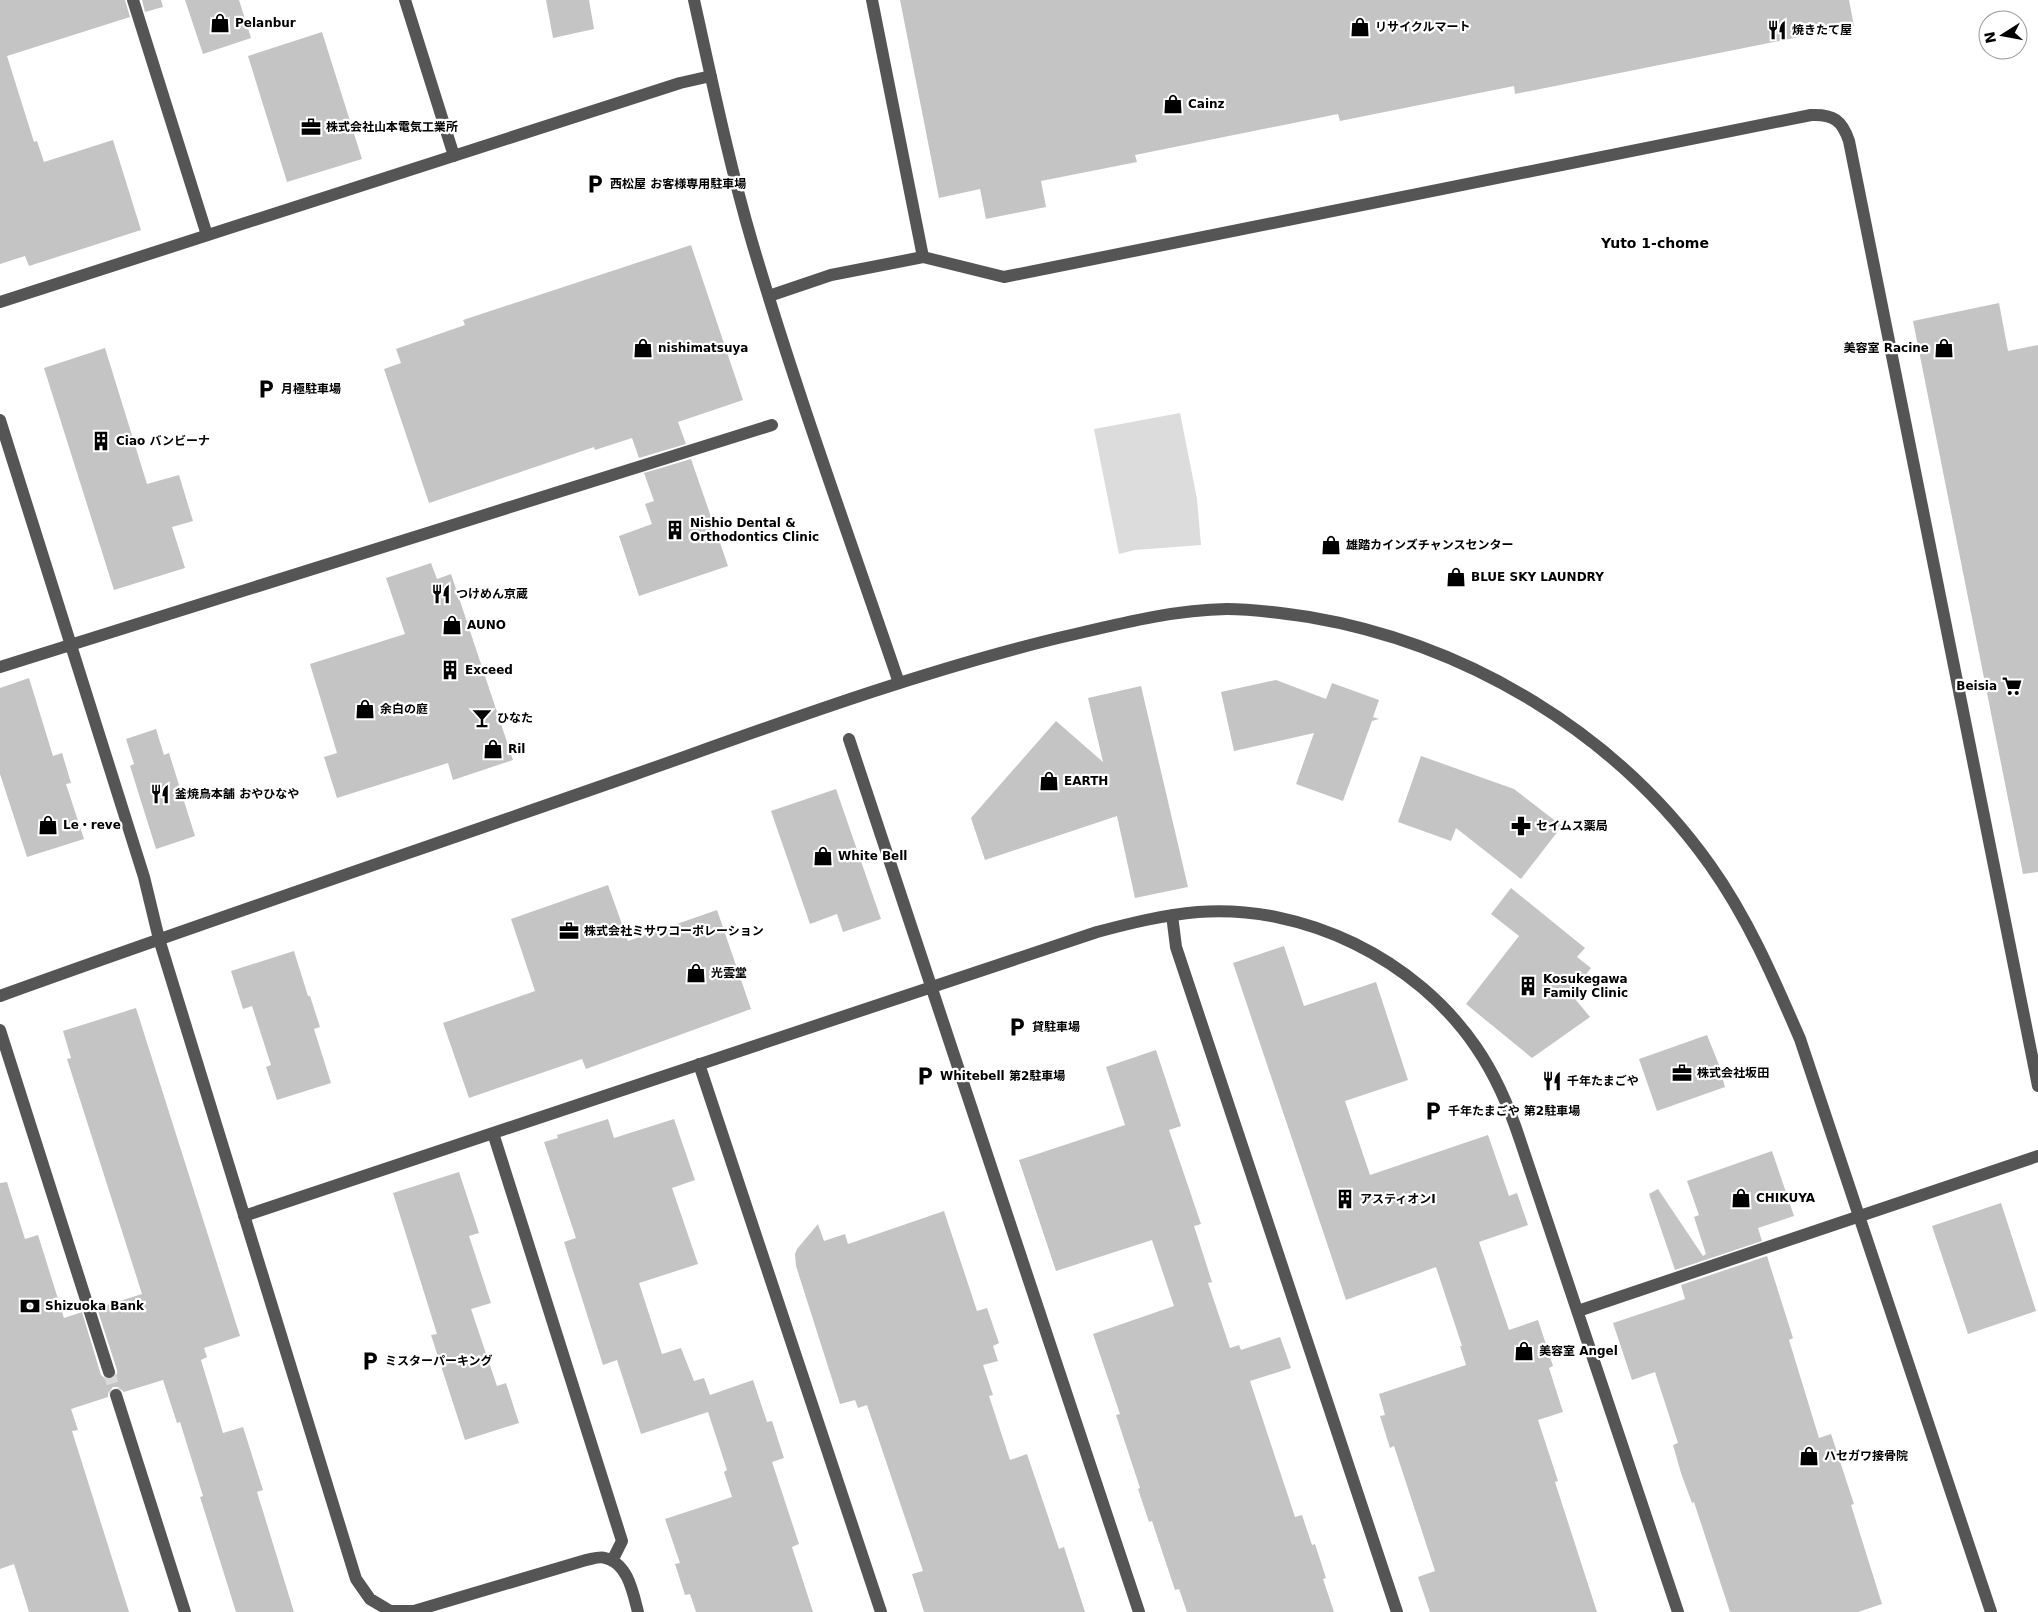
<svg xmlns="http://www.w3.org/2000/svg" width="2038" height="1612" viewBox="0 0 2038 1612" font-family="'DejaVu Sans','Noto Sans JP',sans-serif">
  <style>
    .green { fill: #dcdcdc }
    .building { fill: #c4c4c4 }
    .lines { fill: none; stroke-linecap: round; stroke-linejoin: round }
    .minor-tunnel { stroke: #d9d9d9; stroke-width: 12; stroke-dasharray: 12 6; stroke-linecap: butt }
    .minor { stroke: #555; stroke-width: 12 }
    .labels { text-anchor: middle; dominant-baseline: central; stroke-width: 4.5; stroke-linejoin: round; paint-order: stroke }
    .poi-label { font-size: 12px; font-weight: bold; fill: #000; stroke: #fff; text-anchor: start }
    .neighbourhood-label { font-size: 14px; font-weight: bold; fill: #000; stroke: #fff }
  </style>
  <rect width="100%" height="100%" fill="#fff"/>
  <path class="green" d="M 1180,413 L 1197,499 L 1201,545 L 1135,550 L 1119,554 L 1094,429 Z"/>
  <path class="building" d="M 0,0 L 125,0 L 130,17 L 7,56 L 34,142 L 37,141 L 44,162 L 113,140 L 141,230 L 29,266 L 25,256 L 0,264 Z
    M 142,0 L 161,0 L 163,7 L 145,12 Z
    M 185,0 L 239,0 L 251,38 L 203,54 Z
    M 546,0 L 589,0 L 594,29 L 553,38 Z
    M 900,0 L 1849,0 L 1854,26 L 1515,94 L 1514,86 L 1340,121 L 1338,114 L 1135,155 L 1137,162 L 1041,181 L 1046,207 L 986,219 L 980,189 L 939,198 Z
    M 322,32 L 362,159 L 287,182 L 248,56 Z
    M 691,245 L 743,400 L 678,422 L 686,444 L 639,458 L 632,438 L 595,450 L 594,447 L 429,503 L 384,369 L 401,363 L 396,349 L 465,325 L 463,320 Z
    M 1999,303 L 2008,351 L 2038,345 L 2038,872 L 2023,874 L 1913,321 Z
    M 105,348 L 147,484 L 179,475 L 193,521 L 172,527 L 185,568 L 114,590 L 44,368 Z
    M 691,459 L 728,566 L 639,596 L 619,536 L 652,524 L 645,504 L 654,501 L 644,473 Z
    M 431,563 L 437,579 L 451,574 L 513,760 L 453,780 L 448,763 L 337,798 L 324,757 L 337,753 L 310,664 L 405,634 L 386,578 Z
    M 29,678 L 53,756 L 62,753 L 71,783 L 66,784 L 84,839 L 27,857 L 0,774 L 0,688 Z
    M 1276,680 L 1326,699 L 1332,683 L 1379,700 L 1373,717 L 1379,719 L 1372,721 L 1343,801 L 1296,784 L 1314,733 L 1234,751 L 1221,692 Z
    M 1141,686 L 1188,887 L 1135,898 L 1117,816 L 985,860 L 971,818 L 1056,721 L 1103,762 L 1088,698 Z
    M 156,729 L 164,755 L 169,753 L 195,836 L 156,849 L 130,766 L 134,764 L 126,739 Z
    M 1421,756 L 1514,789 L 1562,826 L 1521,879 L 1456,828 L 1451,841 L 1398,822 Z
    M 836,789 L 881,919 L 843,932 L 837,914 L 810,924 L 771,811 Z
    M 608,885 L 628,941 L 717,910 L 751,1009 L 586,1069 L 582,1059 L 469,1098 L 443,1023 L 535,991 L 511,919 Z
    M 1511,888 L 1585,948 L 1577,957 L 1591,968 L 1571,994 L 1590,1017 L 1532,1058 L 1466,1004 L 1519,936 L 1491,914 Z
    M 1284,946 L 1304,1006 L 1376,982 L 1408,1080 L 1345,1101 L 1370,1175 L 1488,1135 L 1509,1196 L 1517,1193 L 1528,1225 L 1479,1242 L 1509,1330 L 1538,1320 L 1553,1366 L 1549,1368 L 1563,1412 L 1538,1420 L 1558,1481 L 1555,1482 L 1597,1612 L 1430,1612 L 1418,1577 L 1435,1571 L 1394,1446 L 1390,1448 L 1380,1416 L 1385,1415 L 1379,1394 L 1466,1365 L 1460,1346 L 1462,1346 L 1436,1267 L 1346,1300 L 1233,963 Z
    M 294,951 L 308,996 L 310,996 L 320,1027 L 314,1029 L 331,1083 L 277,1100 L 266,1067 L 271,1065 L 252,1006 L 243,1009 L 231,971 Z
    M 136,1008 L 240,1336 L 204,1348 L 207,1357 L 201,1360 L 223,1433 L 243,1427 L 263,1490 L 257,1492 L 294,1612 L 236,1612 L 200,1497 L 203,1496 L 180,1422 L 177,1423 L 163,1380 L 124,1392 L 118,1387 L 113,1387 L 108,1393 L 108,1397 L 71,1409 L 78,1430 L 72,1431 L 129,1612 L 29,1612 L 14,1564 L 0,1569 L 0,1183 L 7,1182 L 25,1239 L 38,1235 L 64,1318 L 82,1312 L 101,1375 L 107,1380 L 112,1380 L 117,1374 L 117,1370 L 97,1308 L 142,1294 L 67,1059 L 71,1058 L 63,1031 Z
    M 1707,1035 L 1719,1065 L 1725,1087 L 1657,1111 L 1639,1059 Z
    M 1156,1050 L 1181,1126 L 1169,1130 L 1201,1224 L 1194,1226 L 1212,1282 L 1208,1283 L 1230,1348 L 1239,1345 L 1241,1350 L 1280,1337 L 1291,1368 L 1250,1381 L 1295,1517 L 1302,1515 L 1312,1545 L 1315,1544 L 1326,1578 L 1323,1579 L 1334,1612 L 1187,1612 L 1179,1589 L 1175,1590 L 1152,1521 L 1149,1522 L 1138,1489 L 1140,1488 L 1116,1415 L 1120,1414 L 1093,1334 L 1174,1306 L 1152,1240 L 1056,1271 L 1019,1160 L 1125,1125 L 1106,1067 Z
    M 608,1119 L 614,1138 L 674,1119 L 695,1180 L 672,1188 L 698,1264 L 639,1283 L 662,1354 L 681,1348 L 694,1381 L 704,1378 L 710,1395 L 753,1380 L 767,1422 L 772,1421 L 784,1458 L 772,1462 L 799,1544 L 792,1547 L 813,1612 L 696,1612 L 690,1594 L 685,1595 L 675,1564 L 680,1563 L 665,1519 L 732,1497 L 724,1472 L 727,1470 L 708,1412 L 641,1434 L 617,1360 L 603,1365 L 564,1242 L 576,1238 L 544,1142 L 558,1138 L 557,1135 Z
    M 1772,1151 L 1794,1216 L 1758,1228 L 1762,1241 L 1675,1270 L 1649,1194 L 1658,1189 L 1703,1256 L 1706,1254 L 1694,1217 L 1699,1215 L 1687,1181 Z
    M 459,1172 L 479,1233 L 469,1236 L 491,1303 L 471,1309 L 497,1386 L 506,1383 L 519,1423 L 465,1440 L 431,1335 L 437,1334 L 393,1193 Z
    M 2001,1203 L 2036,1311 L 1968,1334 L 1932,1226 Z
    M 944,1211 L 977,1311 L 987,1308 L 999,1343 L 993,1346 L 998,1361 L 983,1365 L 993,1395 L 989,1396 L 1010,1460 L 1027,1454 L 1059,1549 L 1064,1547 L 1085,1612 L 924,1612 L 912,1574 L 923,1571 L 867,1405 L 858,1408 L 855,1400 L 840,1404 L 796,1266 L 795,1254 L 797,1249 L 818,1224 L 824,1241 L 845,1234 L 848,1244 Z
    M 1767,1256 L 1793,1338 L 1789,1340 L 1819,1438 L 1831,1434 L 1854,1504 L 1851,1505 L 1882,1604 L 1858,1612 L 1730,1612 L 1694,1502 L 1692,1503 L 1681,1473 L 1673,1445 L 1678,1443 L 1655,1372 L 1632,1380 L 1613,1323 L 1685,1299 L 1681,1285 Z"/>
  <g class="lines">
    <path class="minor-tunnel" d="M 109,1372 L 116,1395"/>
    <path class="minor" d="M 133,0 L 207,235
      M 405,0 L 454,156
      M 694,0 C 712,81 729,163 752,242 C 796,391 849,536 899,683
      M 872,0 L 923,257
      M 769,296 L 831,275 L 923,257 L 1004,277 L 1811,115 C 1833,114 1842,120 1849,141 L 2038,1086
      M 0,302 L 680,83 L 711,76
      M 0,420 L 144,877 L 159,939 L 356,1579 L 370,1599 L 390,1611 L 414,1611 L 586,1560 C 592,1559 600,1556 605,1558 C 628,1563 633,1593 638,1612
      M 0,667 L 772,425
      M 849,739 L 1139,1612
      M 1172,915 L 1176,947 L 1397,1612
      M 0,996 C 210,920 422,849 633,775 C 772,726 911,674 1054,639 C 1111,626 1168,610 1227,609 C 1254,609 1282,613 1309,617 C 1468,644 1616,733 1710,865 C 1749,920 1774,979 1800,1039 L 1991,1612
      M 0,1030 L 109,1372
      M 699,1064 L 881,1612
      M 493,1133 L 622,1541 L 612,1561
      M 244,1216 L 1097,932 C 1131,923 1163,915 1198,912 C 1304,904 1416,959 1476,1047 C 1496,1076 1510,1109 1521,1143 L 1678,1612
      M 1578,1311 L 2038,1156
      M 116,1395 L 185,1612"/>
  </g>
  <defs>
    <symbol id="shop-bare" viewBox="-9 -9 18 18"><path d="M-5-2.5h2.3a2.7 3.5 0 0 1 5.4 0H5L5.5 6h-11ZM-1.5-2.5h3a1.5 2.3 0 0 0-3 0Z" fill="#000" stroke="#fff" stroke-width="2.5" paint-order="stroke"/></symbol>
    <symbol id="restaurant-bare" viewBox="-9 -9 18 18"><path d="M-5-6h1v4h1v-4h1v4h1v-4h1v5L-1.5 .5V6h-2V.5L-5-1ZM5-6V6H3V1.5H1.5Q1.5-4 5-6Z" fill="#000" stroke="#fff" stroke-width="2.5" paint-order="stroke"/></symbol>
    <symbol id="office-bare" viewBox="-9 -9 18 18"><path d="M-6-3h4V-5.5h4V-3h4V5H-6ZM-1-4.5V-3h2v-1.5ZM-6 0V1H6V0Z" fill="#000" stroke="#fff" stroke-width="2.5" paint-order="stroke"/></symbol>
    <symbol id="parking-bare" viewBox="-9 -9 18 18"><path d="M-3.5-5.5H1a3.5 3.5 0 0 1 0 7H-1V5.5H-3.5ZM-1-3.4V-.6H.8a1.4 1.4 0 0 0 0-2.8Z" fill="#000" stroke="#fff" stroke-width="2.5" paint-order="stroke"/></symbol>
    <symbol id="building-bare" viewBox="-9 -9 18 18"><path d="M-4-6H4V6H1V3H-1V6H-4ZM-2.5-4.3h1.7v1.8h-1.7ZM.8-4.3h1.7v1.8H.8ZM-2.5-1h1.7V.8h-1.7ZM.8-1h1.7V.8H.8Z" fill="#000" stroke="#fff" stroke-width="2.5" paint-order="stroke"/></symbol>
    <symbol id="supermarket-bare" viewBox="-9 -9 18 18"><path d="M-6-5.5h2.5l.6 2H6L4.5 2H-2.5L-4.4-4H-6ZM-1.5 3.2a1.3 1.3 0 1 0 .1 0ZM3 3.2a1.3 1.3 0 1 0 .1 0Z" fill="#000" stroke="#fff" stroke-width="2.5" paint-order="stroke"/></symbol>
    <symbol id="bar-bare" viewBox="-9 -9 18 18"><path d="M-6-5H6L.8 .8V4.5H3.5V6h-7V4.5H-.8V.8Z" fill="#000" stroke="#fff" stroke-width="2.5" paint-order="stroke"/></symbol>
    <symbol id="pharmacy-bare" viewBox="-9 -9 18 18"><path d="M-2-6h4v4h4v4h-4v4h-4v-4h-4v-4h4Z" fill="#000" stroke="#fff" stroke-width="2.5" paint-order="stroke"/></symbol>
    <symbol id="bank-bare" viewBox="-9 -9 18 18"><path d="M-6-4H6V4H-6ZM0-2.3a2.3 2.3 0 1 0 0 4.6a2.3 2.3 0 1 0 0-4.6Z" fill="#000" stroke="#fff" stroke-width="2.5" paint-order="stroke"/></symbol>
  </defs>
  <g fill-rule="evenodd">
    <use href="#shop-bare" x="206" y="9" width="28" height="28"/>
    <use href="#shop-bare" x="1346" y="13" width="28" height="28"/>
    <use href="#restaurant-bare" x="1763" y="16" width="28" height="28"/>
    <use href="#shop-bare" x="1159" y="90" width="28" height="28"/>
    <use href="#office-bare" x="297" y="113" width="28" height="28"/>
    <use href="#parking-bare" x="581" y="170" width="28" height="28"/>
    <use href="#shop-bare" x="629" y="334" width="28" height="28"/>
    <use href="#shop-bare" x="1930" y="334" width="28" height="28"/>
    <use href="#parking-bare" x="252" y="375" width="28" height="28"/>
    <use href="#building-bare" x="87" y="427" width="28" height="28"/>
    <use href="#building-bare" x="661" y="516" width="28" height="28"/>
    <use href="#shop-bare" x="1317" y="531" width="28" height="28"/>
    <use href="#shop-bare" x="1442" y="563" width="28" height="28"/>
    <use href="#restaurant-bare" x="427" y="580" width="28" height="28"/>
    <use href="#shop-bare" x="438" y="611" width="28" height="28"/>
    <use href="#building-bare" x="436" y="656" width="28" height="28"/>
    <use href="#supermarket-bare" x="1998" y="672" width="28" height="28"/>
    <use href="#shop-bare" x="351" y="695" width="28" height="28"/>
    <use href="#bar-bare" x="468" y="704" width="28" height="28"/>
    <use href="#shop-bare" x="479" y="735" width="28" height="28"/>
    <use href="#shop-bare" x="1035" y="767" width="28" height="28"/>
    <use href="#restaurant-bare" x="146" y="780" width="28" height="28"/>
    <use href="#shop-bare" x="34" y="811" width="28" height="28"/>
    <use href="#pharmacy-bare" x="1507" y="812" width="28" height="28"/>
    <use href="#shop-bare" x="809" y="842" width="28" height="28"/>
    <use href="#office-bare" x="555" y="917" width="28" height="28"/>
    <use href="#shop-bare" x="682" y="959" width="28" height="28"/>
    <use href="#building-bare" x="1514" y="972" width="28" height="28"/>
    <use href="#parking-bare" x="1003" y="1013" width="28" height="28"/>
    <use href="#office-bare" x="1668" y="1059" width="28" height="28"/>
    <use href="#parking-bare" x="911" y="1062" width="28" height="28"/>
    <use href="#restaurant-bare" x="1538" y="1067" width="28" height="28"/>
    <use href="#parking-bare" x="1419" y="1097" width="28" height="28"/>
    <use href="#shop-bare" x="1727" y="1184" width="28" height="28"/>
    <use href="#building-bare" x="1331" y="1185" width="28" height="28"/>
    <use href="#bank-bare" x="16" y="1292" width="28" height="28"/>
    <use href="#shop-bare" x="1510" y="1337" width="28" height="28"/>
    <use href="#parking-bare" x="356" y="1347" width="28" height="28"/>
    <use href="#shop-bare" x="1795" y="1442" width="28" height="28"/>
  </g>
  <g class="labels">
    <g class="poi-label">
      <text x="235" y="23">Pelanbur</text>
      <text x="1375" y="27">リサイクルマート</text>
      <text x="1792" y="30">焼きたて屋</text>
      <text x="1188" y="104">Cainz</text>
      <text x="326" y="127">株式会社山本電気工業所</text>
      <text x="610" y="184">西松屋 お客様専用駐車場</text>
      <text x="658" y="348">nishimatsuya</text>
      <text x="1929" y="348" text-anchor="end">美容室 Racine</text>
      <text x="281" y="389">月極駐車場</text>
      <text x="116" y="441">Ciao バンビーナ</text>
      <text x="690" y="523">Nishio Dental &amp;<tspan x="690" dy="14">Orthodontics Clinic</tspan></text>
      <text x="1346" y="545">雄踏カインズチャンスセンター</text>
      <text x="1471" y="577">BLUE SKY LAUNDRY</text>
      <text x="456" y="594">つけめん京蔵</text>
      <text x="467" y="625">AUNO</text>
      <text x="465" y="670">Exceed</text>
      <text x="1997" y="686" text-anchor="end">Beisia</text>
      <text x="380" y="709">余白の庭</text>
      <text x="497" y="718">ひなた</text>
      <text x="508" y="749">Ril</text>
      <text x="1064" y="781">EARTH</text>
      <text x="175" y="794">釜焼鳥本舗 おやひなや</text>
      <text x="63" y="825">Le・reve</text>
      <text x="1536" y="826">セイムス薬局</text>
      <text x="838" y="856">White Bell</text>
      <text x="584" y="931">株式会社ミサワコーポレーション</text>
      <text x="711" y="973">光雲堂</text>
      <text x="1543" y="979">Kosukegawa<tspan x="1543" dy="14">Family Clinic</tspan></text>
      <text x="1032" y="1027">貸駐車場</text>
      <text x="1697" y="1073">株式会社坂田</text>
      <text x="940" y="1076">Whitebell 第2駐車場</text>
      <text x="1567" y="1081">千年たまごや</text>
      <text x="1448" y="1111">千年たまごや 第2駐車場</text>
      <text x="1756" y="1198">CHIKUYA</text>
      <text x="1360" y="1199">アスティオンⅠ</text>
      <text x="45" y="1306">Shizuoka Bank</text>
      <text x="1539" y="1351">美容室 Angel</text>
      <text x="385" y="1361">ミスターパーキング</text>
      <text x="1824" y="1456">ハセガワ接骨院</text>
    </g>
    <g class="neighbourhood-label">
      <text x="1655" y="243">Yuto 1-chome</text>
    </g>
  </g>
  <g transform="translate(2003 35) rotate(259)"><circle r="24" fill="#ffffff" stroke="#999999"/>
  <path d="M0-4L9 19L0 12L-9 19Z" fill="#000000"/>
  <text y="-8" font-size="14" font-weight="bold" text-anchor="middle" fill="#000000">N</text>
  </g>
</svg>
